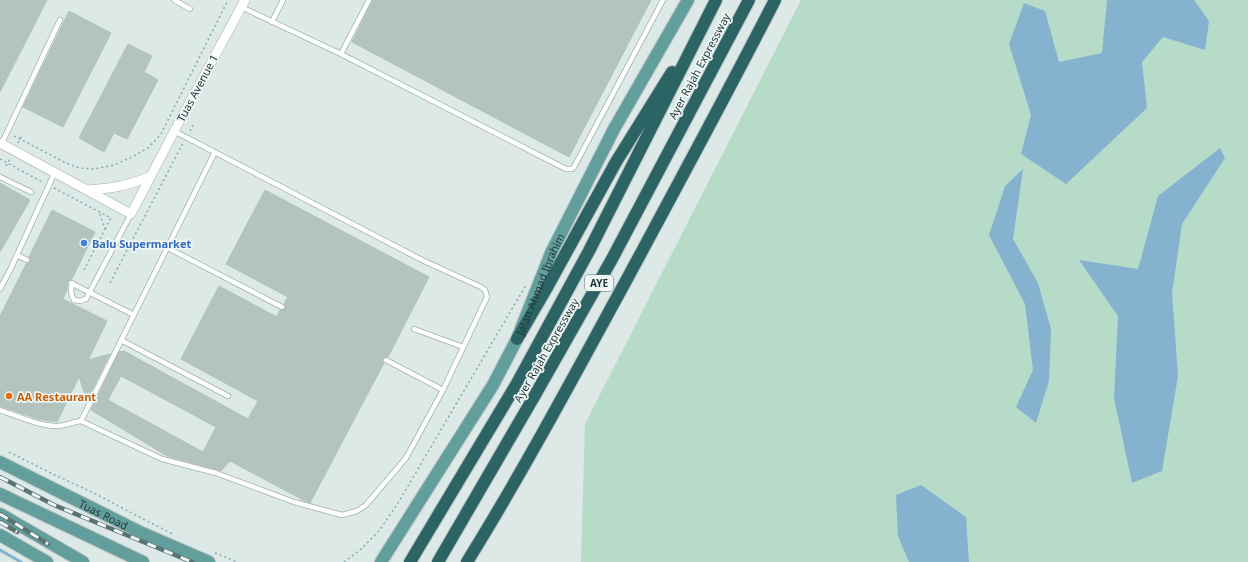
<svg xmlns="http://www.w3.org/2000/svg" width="1248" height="562" viewBox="0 0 1248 562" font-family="'Noto Sans',sans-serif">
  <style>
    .green { fill: #b6dbc8 }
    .water { fill: #85b3cf }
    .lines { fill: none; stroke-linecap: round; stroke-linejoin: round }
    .stream { stroke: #85b3cf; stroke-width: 3 }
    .building { fill: #b3c4c0; stroke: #b0c2bf; fill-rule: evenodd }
    .service-casing { stroke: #a0b0ae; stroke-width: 6 }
    .minor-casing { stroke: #a0b0ae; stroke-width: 10 }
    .primary-casing { stroke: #bcc3c3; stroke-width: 14 }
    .motorway-casing { stroke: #bcc3c3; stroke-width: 14 }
    .path { stroke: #7eada8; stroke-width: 1.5; stroke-dasharray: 2 3; stroke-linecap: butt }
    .service { stroke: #fff; stroke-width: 4.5 }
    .minor { stroke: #fff; stroke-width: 9 }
    .primary { stroke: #629f9c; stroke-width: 12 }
    .motorway { stroke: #2c6364; stroke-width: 12 }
    .rail-casing { stroke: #597473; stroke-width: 4.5 }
    .rail { stroke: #edf6f4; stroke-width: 3; stroke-dasharray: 9; stroke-linecap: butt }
    .shop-dot { fill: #3f7fe0; stroke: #edf6f4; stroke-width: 1.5 }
    .food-dot { fill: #e8710a; stroke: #edf6f4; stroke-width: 1.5 }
    .labels { text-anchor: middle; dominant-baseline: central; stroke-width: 3.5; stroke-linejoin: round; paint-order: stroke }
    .shield { fill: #edf6f4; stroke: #5d7170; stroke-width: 1 }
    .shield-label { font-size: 10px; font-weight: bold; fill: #1f3837 }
    .street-label { font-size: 11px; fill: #1f3837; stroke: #edf6f4 }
    .shop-label { font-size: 11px; font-weight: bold; fill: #366cbe; stroke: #edf6f4; text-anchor: start }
    .food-label { font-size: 11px; font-weight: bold; fill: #c56008; stroke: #edf6f4; text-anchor: start }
  </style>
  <rect width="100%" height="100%" fill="#dde9e6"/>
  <path class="green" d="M 801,0 L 1248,0 L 1248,562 L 581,562 L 585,424 Z"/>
  <path class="water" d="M 1107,0 L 1194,0 L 1209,21 L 1205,50 L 1163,37 L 1142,62 L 1147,108 L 1066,184 L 1021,154 L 1031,115 L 1009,44 L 1024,3 L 1045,11 L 1059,62 L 1102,53 Z
    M 1220,148 L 1225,158 L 1182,224 L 1172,293 L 1178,376 L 1162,471 L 1132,483 L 1114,398 L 1118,316 L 1079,260 L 1138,269 L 1158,196 Z
    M 1023,169 L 1013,239 L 1038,283 L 1051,329 L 1049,381 L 1036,423 L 1016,407 L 1033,370 L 1025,304 L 989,235 L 1005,186 Z
    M 921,485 L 966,517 L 969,562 L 909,562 L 898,536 L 896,495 Z"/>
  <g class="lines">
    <path class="stream" d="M 0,550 L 21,562"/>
  </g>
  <path class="building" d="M 0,0 L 47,0 L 0,92 Z
    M 373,0 L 651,0 L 569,157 L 352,42 Z
    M 69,11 L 111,33 L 63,127 L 23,107 Z
    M 128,44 L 152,56 L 144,72 L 158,80 L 127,139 L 114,133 L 104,152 L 79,138 Z
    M 0,183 L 30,200 L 0,252 Z
    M 265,190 L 429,277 L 388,357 L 383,358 L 382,361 L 384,363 L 310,503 L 305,501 L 230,461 L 221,471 L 167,456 L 91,410 L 119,352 L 124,351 L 248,419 L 258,401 L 181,359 L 219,286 L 277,317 L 280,310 L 284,310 L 285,308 L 285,305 L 284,304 L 288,297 L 226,264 ZM 121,376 L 216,427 L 203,452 L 108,400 Z
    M 52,210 L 95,232 L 72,279 L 69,280 L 68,282 L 67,289 L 63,299 L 107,321 L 88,360 L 110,354 L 87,400 L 79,377 L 57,422 L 37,419 L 0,406 L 0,316 L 26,264 L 29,263 L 30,261 L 29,257 Z"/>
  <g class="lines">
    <defs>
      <path id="service" d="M 174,0 L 190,9
        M 241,7 L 341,54 L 566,169 L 572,169 L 574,167 L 663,0
        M 272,22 L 283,0
        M 341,54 L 369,0
        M 1,145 L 60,20
        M 0,177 L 31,192
        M 168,248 L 282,307
        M 17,255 L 27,260
        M 71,283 L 134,315
        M 72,283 C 71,289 70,294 74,300 L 80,301 L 86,299 L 131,214
        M 0,289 L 11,268 L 55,172
        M 414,329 L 463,347
        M 121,340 L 228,396
        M 386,360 L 443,390
        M 0,410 C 17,416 39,426 57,426 C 65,426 73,422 81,421 L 162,459 L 216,473 L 294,502 L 342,515 L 357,511 L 366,505 L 406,458 L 443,390 L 487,297 L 485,290 L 481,287 L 422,260 L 174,131
        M 81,421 L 215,152"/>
      <path id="minor" d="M 0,143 L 131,214 L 177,126 L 245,0
        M 88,190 C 114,188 127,186 151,176"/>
      <g id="primary">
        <path id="s1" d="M 0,462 L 142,533 L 209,562"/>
        <path d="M 0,494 L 143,562"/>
        <path d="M 0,514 L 83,562"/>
        <path d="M 0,535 L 47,562"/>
        <path id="s2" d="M 381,562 L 493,385 L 517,339 L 551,253 L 614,129 L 688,0"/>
      </g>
      <path id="motorway" d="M 517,339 L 545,291 L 616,162 L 672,72
        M 410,562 L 516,385 L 589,251 L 716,0
        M 438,562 L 535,395 L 612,259 L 749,0
        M 467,562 C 524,470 575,374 627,279 C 677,186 727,94 775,0"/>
    </defs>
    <use href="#service" class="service-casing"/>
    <use href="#minor" class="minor-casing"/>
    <use href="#primary" class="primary-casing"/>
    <use href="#motorway" class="motorway-casing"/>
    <path class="path" d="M 190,131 L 193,125
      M 14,136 L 66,163 L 79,168 L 94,169 L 114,165 L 132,157 L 148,148 L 161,134 L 228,0
      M 18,143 L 22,135
      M 0,159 L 42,182
      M 6,166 L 10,159
      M 54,188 L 111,218 L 105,229
      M 84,270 L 105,229 L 99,212
      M 110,283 L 183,143
      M 9,452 L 55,475 L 96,494 L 147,521 L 173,534
      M 215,553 L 237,562
      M 344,562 L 360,550 L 379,531 L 398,503 L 526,285"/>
    <use href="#service" class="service"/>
    <use href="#minor" class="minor"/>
    <use href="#primary" class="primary"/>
    <use href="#motorway" class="motorway"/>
    <defs>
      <path id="rail" d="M 0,477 L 54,505 L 192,562
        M 0,514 L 48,544
        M 0,522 L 17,532"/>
    </defs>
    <use href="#rail" class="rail-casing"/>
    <use href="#rail" class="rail"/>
  </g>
  <circle class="shop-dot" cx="84" cy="243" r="4"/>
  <circle class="food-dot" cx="9" cy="396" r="4"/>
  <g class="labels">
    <rect class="shield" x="585" y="275" width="28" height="16" rx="3"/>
    <g class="shield-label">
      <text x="599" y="283">AYE</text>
    </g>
    <g class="street-label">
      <text transform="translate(699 66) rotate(-62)">Ayer Rajah Expressway</text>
      <text transform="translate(197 88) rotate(-62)">Tuas Avenue 1</text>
      <text stroke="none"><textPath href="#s2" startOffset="321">Jalan Ahmad Ibrahim</textPath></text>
      <text transform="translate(546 350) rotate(-60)">Ayer Rajah Expressway</text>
      <text stroke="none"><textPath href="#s1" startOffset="116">Tuas Road</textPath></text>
    </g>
    <g class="shop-label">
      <text x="92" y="243">Balu Supermarket</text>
    </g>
    <g class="food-label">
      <text x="17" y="396">AA Restaurant</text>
    </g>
  </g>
</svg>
